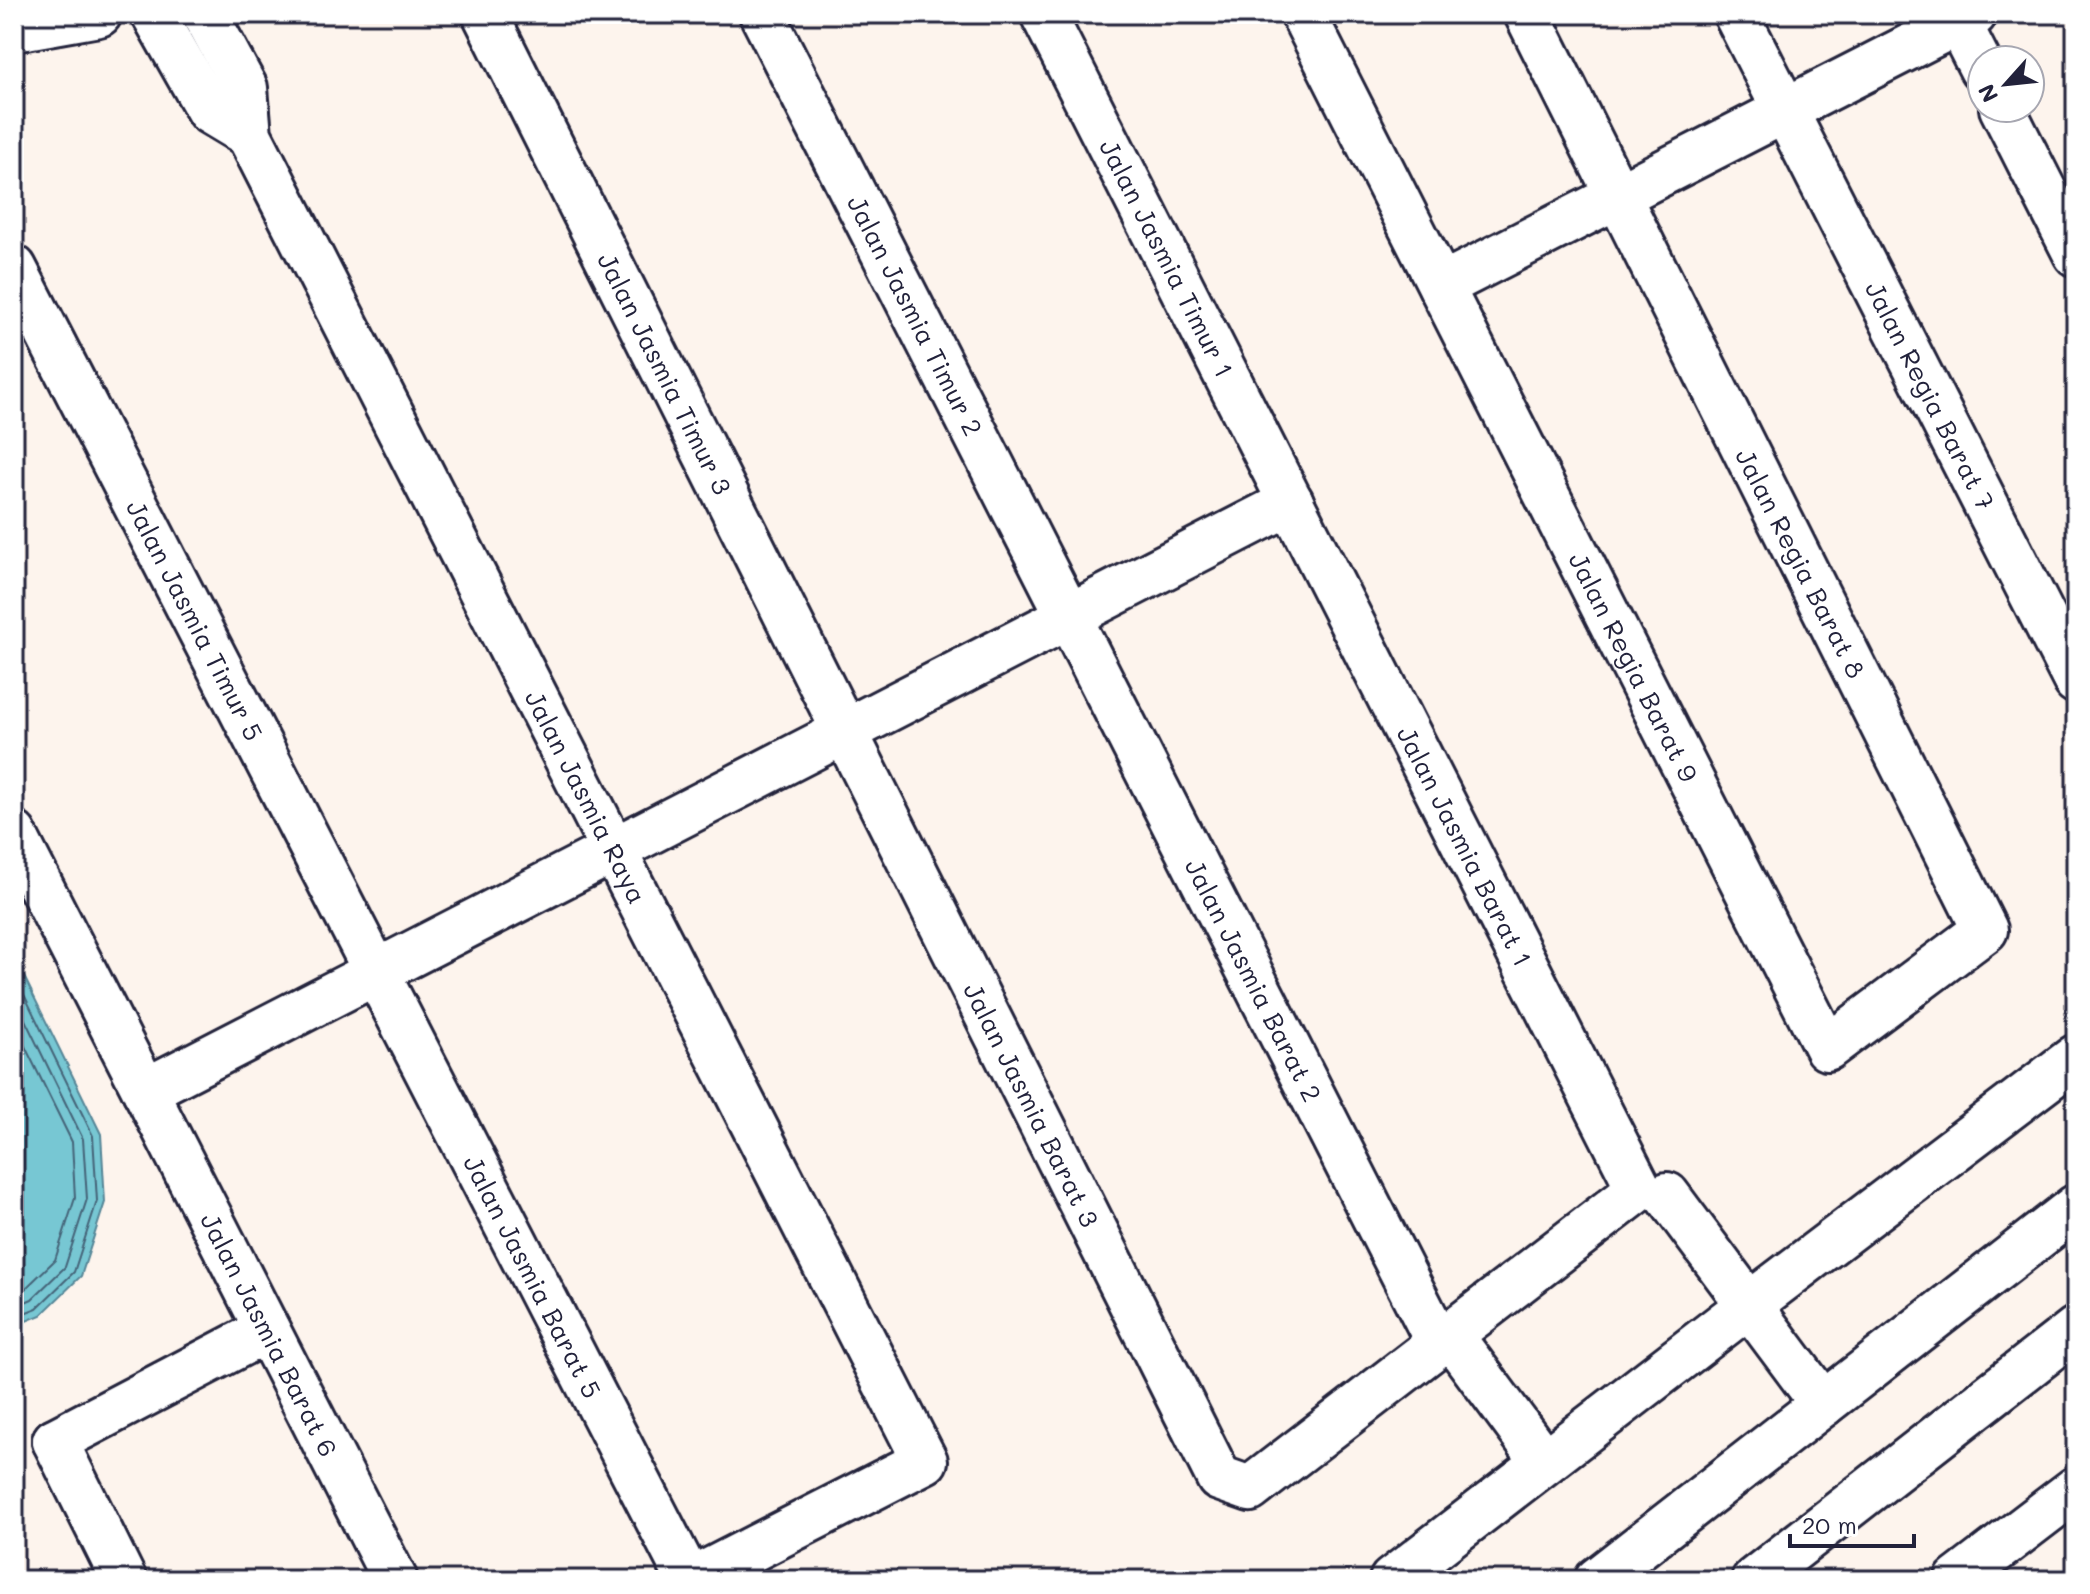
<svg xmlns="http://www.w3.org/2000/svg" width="2090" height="1594" viewBox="0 0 2090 1594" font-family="Mali,sans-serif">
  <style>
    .water { fill: #77c7d3; stroke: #558596; stroke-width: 2 }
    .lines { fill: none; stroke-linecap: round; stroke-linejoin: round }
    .shore { stroke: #446478; stroke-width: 2 }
    .minor-casing { stroke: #22223b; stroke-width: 50 }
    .minor { stroke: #fff; stroke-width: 44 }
    .labels { text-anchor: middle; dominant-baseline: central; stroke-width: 6; stroke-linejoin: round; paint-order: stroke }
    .street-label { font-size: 26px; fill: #22223b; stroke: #fff }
  </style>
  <rect width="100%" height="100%" fill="#fdf4ed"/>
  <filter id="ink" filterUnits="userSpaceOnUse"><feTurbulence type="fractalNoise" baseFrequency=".0125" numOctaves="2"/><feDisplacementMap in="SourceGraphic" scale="16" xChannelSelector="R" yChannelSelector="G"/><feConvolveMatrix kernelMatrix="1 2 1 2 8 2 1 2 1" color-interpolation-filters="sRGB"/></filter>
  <g filter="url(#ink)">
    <path class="water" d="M 14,956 L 101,1134 L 105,1202 L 81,1276 L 41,1315 L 14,1326 Z"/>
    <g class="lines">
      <path class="shore" d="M 14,974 L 93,1136 L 97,1201 L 74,1272 L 37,1308 L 14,1317
        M 14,997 L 83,1139 L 87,1199 L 65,1267 L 32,1299 L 14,1307
        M 14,1024 L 72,1142 L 75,1198 L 55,1260 L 25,1289 L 14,1294"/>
      <defs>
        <g id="minor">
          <path d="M 154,14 L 209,111 L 249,135"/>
          <path id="s1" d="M 205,14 L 245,88 L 249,135 L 925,1461 L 692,1580"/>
          <path id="s2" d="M 485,14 L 1219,1478 L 1250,1489 L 1639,1189 L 1043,14"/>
          <path id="s3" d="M 762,14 L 1439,1344"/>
          <path id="s4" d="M 1303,14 L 1827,1048 L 1985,930 L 1527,14"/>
          <path id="s5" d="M 1736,14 L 2076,681"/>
          <path d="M 1954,14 L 1982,69"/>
          <path d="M 14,29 L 99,14"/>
          <path d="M 2002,108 L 2076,254"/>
          <path id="s6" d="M 14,268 L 689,1580"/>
          <path d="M 1441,286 L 1974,14"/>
          <path id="s7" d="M 14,834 L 395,1580"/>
          <path d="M 145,1091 L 1291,502"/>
          <path d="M 1667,1195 L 1823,1404"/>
          <path d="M 1462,1351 L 1544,1462"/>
          <path d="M 55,1441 L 267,1330"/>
          <path d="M 55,1441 L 124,1580"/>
          <path d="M 1392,1580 L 1749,1305 L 2076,1057"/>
          <path d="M 1597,1580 L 2076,1207"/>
          <path d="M 1754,1580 L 2076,1329"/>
          <path d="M 1957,1580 L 2076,1489"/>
        </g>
      </defs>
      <use href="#minor" class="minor-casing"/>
      <use href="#minor" class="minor"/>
    </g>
  </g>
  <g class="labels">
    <g class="street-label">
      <text transform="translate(1167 258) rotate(63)">Jalan Jasmia Timur 1</text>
      <text stroke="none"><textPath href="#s3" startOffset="338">Jalan Jasmia Timur 2</textPath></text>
      <text stroke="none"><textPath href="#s2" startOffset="402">Jalan Jasmia Timur 3</textPath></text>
      <text stroke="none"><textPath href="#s5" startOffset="428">Jalan Regia Barat 7</textPath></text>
      <text transform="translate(1801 563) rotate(63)">Jalan Regia Barat 8</text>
      <text stroke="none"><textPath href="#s6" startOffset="396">Jalan Jasmia Timur 5</textPath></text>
      <text stroke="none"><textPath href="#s4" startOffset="732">Jalan Regia Barat 9</textPath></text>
      <text stroke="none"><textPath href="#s1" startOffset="874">Jalan Jasmia Raya</textPath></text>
      <text transform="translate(1465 846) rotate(63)">Jalan Jasmia Barat 1</text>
      <text stroke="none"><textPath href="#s3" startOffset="1084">Jalan Jasmia Barat 2</textPath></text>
      <text stroke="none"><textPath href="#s2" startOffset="1220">Jalan Jasmia Barat 3</textPath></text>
      <text stroke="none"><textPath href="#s6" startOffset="1134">Jalan Jasmia Barat 5</textPath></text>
      <text stroke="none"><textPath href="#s7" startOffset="562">Jalan Jasmia Barat 6</textPath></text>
    </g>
  </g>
  <rect width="2090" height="1594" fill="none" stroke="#fff" stroke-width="48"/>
  <rect x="24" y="24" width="2042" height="1546" fill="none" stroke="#22223b" stroke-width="3" filter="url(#ink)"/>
  <g transform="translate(2006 84) rotate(243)"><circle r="38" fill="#ffffff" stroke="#a7a7b1" stroke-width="2"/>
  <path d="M0-6L14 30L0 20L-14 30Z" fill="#22223b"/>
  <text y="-12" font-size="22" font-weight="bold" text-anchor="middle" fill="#22223b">N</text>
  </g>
  <path d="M1790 1534v12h124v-12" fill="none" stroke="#22223b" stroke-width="4"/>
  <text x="1802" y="1534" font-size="24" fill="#22223b" stroke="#ffffff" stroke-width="6" paint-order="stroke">20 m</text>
</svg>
